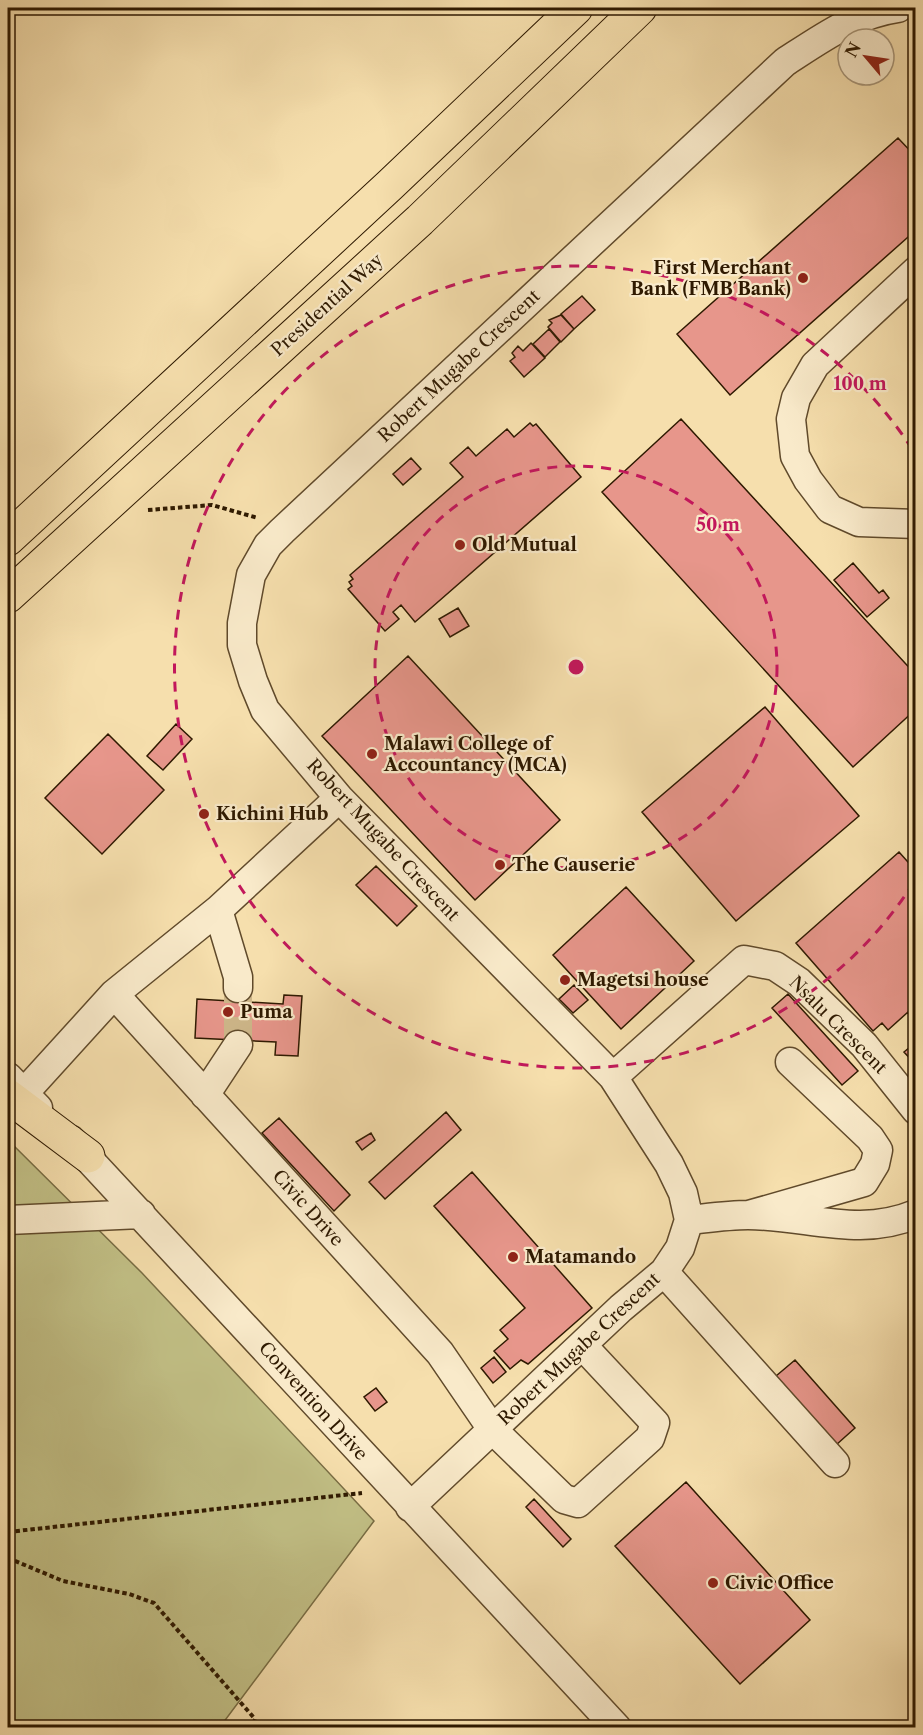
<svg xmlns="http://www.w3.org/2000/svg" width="923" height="1735" viewBox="0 0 923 1735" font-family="'Libre Caslon Text',serif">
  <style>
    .green { fill: #c2c086; stroke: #786c43; stroke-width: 1.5 }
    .building { fill: #e7968b; stroke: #2e1900; stroke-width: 1.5 }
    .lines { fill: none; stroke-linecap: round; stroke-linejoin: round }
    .minor-tunnel { stroke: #ceb78a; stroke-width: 28; stroke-dasharray: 28 14; stroke-linecap: butt }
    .minor-casing { stroke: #604a2b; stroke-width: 31 }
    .major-casing { stroke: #2e1900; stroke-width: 35 }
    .path { stroke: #2e1900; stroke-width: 4; stroke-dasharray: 4.5 3; stroke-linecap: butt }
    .minor { stroke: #f9eaca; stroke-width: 28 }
    .major { stroke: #f6dfad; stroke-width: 33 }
    .ring { fill: none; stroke: #c2185b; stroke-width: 3; stroke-dasharray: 10 8 }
    .poi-dot { fill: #8f2418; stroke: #f9eaca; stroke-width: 2 }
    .labels { text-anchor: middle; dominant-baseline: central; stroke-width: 4.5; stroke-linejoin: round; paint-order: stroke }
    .poi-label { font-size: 18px; font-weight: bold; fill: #2e1900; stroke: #f9eaca; text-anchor: start }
    .street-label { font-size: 18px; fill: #2e1900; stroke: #f9eaca }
    .centre { fill: #c2185b; stroke: #f9eaca; stroke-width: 3 }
    .ring-label { font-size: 18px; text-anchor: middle; font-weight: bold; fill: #c2185b; stroke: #f9eaca; stroke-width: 4.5; stroke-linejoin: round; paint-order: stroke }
  </style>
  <rect width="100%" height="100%" fill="#f6dfad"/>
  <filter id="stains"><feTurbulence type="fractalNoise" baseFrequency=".00333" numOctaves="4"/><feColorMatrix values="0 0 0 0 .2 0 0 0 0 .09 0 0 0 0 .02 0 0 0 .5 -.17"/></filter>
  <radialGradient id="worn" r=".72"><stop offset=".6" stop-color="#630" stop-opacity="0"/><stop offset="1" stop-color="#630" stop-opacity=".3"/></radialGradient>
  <path class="green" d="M 8,1140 L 142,1273 L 374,1521 L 220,1727 L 8,1727 Z"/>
  <path class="building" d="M 898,138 L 916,157 L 916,230 L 730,395 L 677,334 Z
    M 582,296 L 595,310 L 574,329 L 561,314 Z
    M 561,315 L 574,329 L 561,342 L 548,327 L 552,323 L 549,320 Z
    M 549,329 L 560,342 L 545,357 L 533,344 Z
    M 531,343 L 545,358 L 524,377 L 510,361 L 515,357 L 512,353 L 518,346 L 523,351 Z
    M 681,419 L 916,675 L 916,709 L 853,767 L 602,492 Z
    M 530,423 L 533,426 L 536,424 L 581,477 L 415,622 L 401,605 L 393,612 L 399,619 L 385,631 L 348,589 L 352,586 L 349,582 L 353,579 L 350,575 L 463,477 L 450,463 L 468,447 L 476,456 L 507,429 L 514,437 Z
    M 411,458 L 421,469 L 403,485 L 393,474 Z
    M 853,563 L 879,593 L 883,590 L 889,598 L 867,617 L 834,580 Z
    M 458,608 L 469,626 L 450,637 L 439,619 Z
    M 408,656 L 560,820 L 475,900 L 322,736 Z
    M 765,707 L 859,816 L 736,921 L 642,812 Z
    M 176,724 L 192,739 L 163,770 L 147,756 Z
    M 108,734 L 164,790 L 102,854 L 45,798 Z
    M 899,852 L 916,871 L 916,1021 L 908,1012 L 888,1030 L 882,1023 L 873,1031 L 796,943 Z
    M 376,866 L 417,906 L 397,926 L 356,885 Z
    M 626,887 L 694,961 L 621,1029 L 553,955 Z
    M 574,985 L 588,1000 L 573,1013 L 559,999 Z
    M 788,994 L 858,1071 L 842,1085 L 772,1008 Z
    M 284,995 L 302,996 L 298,1056 L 275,1055 L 276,1042 L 195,1038 L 197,999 L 283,1004 Z
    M 916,1042 L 916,1065 L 904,1052 Z
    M 446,1112 L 461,1130 L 385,1199 L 369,1182 Z
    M 279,1118 L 350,1195 L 334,1211 L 262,1133 Z
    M 371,1133 L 375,1140 L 362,1150 L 356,1142 Z
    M 472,1172 L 592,1308 L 528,1364 L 521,1360 L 510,1369 L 494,1351 L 508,1339 L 500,1330 L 525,1308 L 434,1206 Z
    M 494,1357 L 506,1372 L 493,1383 L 481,1368 Z
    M 795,1360 L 855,1428 L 836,1445 L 776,1376 Z
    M 376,1388 L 387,1402 L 375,1411 L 364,1397 Z
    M 686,1482 L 810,1620 L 740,1684 L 615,1546 Z
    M 534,1499 L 571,1539 L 563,1547 L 526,1507 Z"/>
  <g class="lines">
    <path class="minor-tunnel" d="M 238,1045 L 238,988"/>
    <defs>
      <path id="minor" d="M 916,271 L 815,365 L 796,398 L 791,419 L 795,456 L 808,480 L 830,509 L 859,522 L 916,524
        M 218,910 L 238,977 L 238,988
        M 114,994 L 440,1353 L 492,1429 L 564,1499 L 578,1503 L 650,1438 L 655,1423 L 582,1345
        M 8,1077 L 38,1108
        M 613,1077 L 744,960 L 775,966 L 799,982 L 864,1045 L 916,1110
        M 24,1093 L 114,994 L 218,910 L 339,798
        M 205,1095 L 238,1045
        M 71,1140 L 617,1728
        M 749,1215 L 864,1182 L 875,1164 L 878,1150 L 870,1138 L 790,1062
        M 8,1220 L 141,1214
        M 689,1220 C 708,1218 729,1215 748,1215 C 807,1215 859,1238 916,1214
        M 664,1272 L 835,1463
        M 410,1507 L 621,1308 L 664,1272 L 680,1248 L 689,1220 L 683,1193 L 669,1164 L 613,1077 L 339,798 L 265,710 L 253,681 L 242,645 L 242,623 L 251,575 L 268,545 L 282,531 L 785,62 C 822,38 855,14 898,8"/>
      <path id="major" d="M 8,539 L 390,185 L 576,8
        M 8,596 L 420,220 L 640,8
        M 8,1096 L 88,1156"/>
    </defs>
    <use href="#minor" class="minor-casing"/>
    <use href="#major" class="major-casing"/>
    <path class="path" d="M 148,510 L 212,505 L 258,518
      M 8,1532 L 362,1493
      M 8,1558 L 63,1581 L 129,1594 L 154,1603 L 255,1719 L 252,1728"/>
    <use href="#minor" class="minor"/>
    <use href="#major" class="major"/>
  </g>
  <g class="ring">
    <circle cx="576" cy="667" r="201"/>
    <path d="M914 882A401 401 0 1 1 914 452"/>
  </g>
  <g class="poi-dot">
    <circle cx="803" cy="278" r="6"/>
    <circle cx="460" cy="545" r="6"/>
    <circle cx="372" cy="754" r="6"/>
    <circle cx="204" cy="814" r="6"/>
    <circle cx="500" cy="865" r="6"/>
    <circle cx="565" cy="980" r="6"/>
    <circle cx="228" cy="1012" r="6"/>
    <circle cx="513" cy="1257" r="6"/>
    <circle cx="713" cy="1583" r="6"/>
  </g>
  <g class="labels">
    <g class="poi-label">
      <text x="791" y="268" text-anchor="end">First Merchant<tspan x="791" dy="21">Bank (FMB Bank)</tspan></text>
      <text x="472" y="545">Old Mutual</text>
      <text x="384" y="744">Malawi College of<tspan x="384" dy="21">Accountancy (MCA)</tspan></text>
      <text x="216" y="814">Kichini Hub</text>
      <text x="512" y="865">The Causerie</text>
      <text x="577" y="980">Magetsi house</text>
      <text x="240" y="1012">Puma</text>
      <text x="525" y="1257">Matamando</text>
      <text x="725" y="1583">Civic Office</text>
    </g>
    <g class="street-label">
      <text transform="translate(327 305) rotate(-42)">Presidential Way</text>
      <text transform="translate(459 366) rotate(-43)">Robert Mugabe Crescent</text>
      <text transform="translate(383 840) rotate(47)">Robert Mugabe Crescent</text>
      <text transform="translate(838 1025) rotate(45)">Nsalu Crescent</text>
      <text transform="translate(308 1208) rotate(48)">Civic Drive</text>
      <text transform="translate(579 1349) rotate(-43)">Robert Mugabe Crescent</text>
      <text transform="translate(313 1401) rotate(48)">Convention Drive</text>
    </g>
  </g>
  <circle cx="576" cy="667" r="9" class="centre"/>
  <g class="ring-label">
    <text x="860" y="390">100 m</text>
    <text x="718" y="531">50 m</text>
  </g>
  <rect width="923" height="1735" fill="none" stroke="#f6dfad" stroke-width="30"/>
  <rect x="9" y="9" width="905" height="1717" fill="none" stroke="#2e1900" stroke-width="3"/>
  <rect x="15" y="15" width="893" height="1705" fill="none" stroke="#2e1900" stroke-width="1.5"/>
  <g transform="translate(866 57) rotate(299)"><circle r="28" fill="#f9eaca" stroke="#a89679" stroke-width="1.5"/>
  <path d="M0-4.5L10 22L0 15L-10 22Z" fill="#8f2418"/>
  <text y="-9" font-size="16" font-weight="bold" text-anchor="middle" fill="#2e1900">N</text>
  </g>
  <rect width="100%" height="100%" filter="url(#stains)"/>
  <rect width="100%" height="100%" fill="url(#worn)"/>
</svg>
